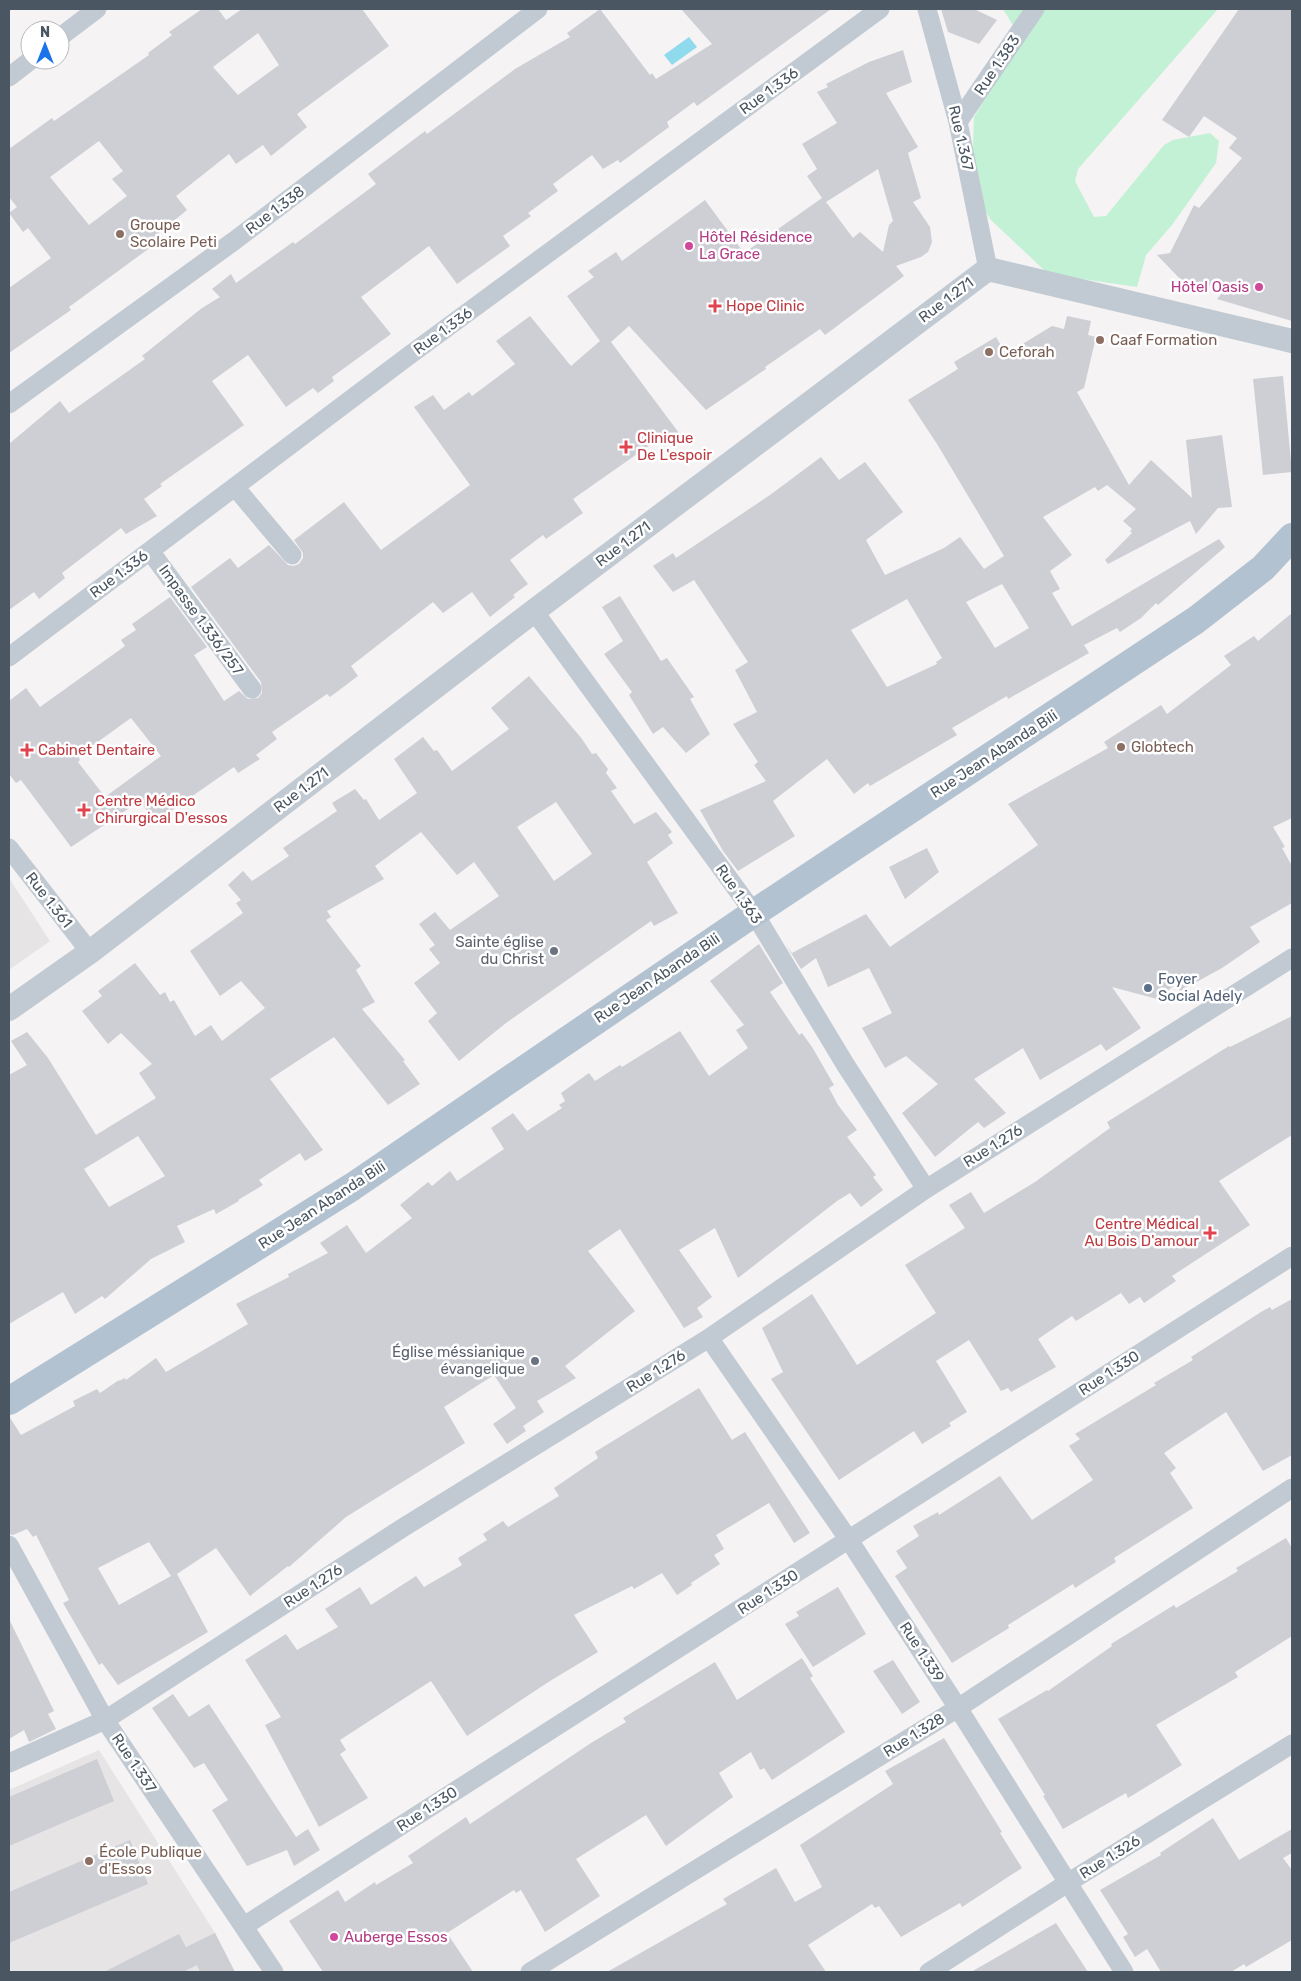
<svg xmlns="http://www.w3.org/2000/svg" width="1301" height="1981" viewBox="0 0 1301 1981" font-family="Rubik,sans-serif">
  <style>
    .education { fill: #e6e4e5 }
    .green { fill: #c3f1d5 }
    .water { fill: #90daee }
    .building { fill: #cdcfd5; fill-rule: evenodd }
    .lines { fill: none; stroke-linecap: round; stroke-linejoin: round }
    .minor { stroke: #c1cad2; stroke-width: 19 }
    .tertiary { stroke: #c1cad2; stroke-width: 24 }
    .primary { stroke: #b3c2d1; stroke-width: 28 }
    .education-dot { fill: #8d6e63; stroke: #fff; stroke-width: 2 }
    .hotel-dot { fill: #d1479c; stroke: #fff; stroke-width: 2 }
    .health-dot { fill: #e0444e; stroke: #fff; stroke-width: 2 }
    .worship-dot { fill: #6b7280; stroke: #fff; stroke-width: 2 }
    .service-dot { fill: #5c6f8a; stroke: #fff; stroke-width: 2 }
    .labels { text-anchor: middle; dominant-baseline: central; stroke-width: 5; stroke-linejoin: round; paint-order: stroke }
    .street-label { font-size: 15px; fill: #4a5661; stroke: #fff }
    .education-label { font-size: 15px; fill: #785e54; stroke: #fff; text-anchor: start }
    .hotel-label { font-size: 15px; fill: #b23c85; stroke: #fff; text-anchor: start }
    .health-label { font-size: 15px; fill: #be3a42; stroke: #fff; text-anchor: start }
    .worship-label { font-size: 15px; fill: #5b616d; stroke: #fff; text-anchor: end }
    .service-label { font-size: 15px; fill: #4e5e75; stroke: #fff; text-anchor: start }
  </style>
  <rect width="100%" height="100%" fill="#f5f3f3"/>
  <path class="education" d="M 9,878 L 50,941 L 9,970 Z
    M 99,1750 L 215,1933 L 235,1972 L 9,1972 L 9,1790 Z"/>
  <path class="green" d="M 1003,9 L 1218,9 L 1078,169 L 1075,181 L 1094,217 L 1106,216 L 1164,145 L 1173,140 L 1210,133 L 1219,141 L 1216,163 L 1172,225 L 1146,255 L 1137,287 L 1055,275 L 1044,270 L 991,220 L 978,200 L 972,178 L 974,117 L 1022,40 Z"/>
  <path class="water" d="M 689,37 L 697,47 L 672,65 L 664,55 Z"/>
  <path class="building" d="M 202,9 L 218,9 L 226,20 L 242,9 L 362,9 L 389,46 L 297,114 L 307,127 L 271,156 L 263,145 L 236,164 L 229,154 L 176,196 L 187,210 L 147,243 L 151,247 L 69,307 L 71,310 L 9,353 L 9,288 L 51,258 L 28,228 L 23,232 L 9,213 L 17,207 L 9,197 L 9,149 L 52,118 L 54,121 L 149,55 L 148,53 L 172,35 L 169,32 ZM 258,33 L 279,65 L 238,95 L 213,67 ZM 99,141 L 123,171 L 112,179 L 127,196 L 89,225 L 50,177 Z
    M 600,9 L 650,75 L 652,73 L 656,79 L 712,44 L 681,9 L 831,9 L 697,106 L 694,102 L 667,122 L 669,127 L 620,163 L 618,160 L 603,169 L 592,155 L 553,184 L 558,191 L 528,213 L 531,216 L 503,236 L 510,246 L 457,284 L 429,246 L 361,297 L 391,334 L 332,377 L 334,381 L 318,393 L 313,388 L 286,407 L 248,355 L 212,381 L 244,425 L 160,484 L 162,486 L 144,499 L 157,516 L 126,534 L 121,528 L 62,573 L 65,578 L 39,599 L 34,592 L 9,610 L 9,444 L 60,401 L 69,413 L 145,359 L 142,356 L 202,308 L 220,297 L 212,289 L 231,274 L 236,283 L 293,242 L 295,244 L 376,184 L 368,174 L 425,131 L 427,134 L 515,69 L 570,37 L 567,33 Z
    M 941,9 L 974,9 L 997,20 L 979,44 L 948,32 Z
    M 1239,9 L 1292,9 L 1292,321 L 1217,299 L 1227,287 L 1185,284 L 1157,255 L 1170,253 L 1194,205 L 1199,208 L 1242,158 L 1229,148 L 1237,138 L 1204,116 L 1189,137 L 1162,120 Z
    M 903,50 L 912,82 L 886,93 L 918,147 L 908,153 L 921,198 L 913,202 L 930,227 L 932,242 L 928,252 L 921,257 L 896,266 L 904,276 L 825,335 L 820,329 L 765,367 L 766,369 L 706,410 L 629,326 L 611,342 L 679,433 L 661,445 L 657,440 L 573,499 L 583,513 L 546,539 L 543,535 L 510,560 L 528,584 L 513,595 L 515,597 L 490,617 L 472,592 L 443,613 L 433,602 L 351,666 L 358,676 L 330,697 L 327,694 L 272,732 L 277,739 L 256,755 L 260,759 L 238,773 L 234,767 L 155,822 L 140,801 L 71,847 L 21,780 L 16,783 L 9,774 L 9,701 L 26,688 L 40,707 L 125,646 L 121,640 L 136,630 L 132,624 L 170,597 L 207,647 L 194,655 L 224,701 L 239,691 L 248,699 L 258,698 L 262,693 L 261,682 L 191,587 L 230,558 L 238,568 L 269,545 L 288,565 L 293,566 L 299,564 L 303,558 L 303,553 L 294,540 L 344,502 L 381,550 L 470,485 L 414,407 L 433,395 L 444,410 L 469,392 L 472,396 L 515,364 L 496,341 L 530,316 L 571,366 L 600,341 L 567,296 L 594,277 L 588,271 L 616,252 L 622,261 L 705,200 L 744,253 L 822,198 L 807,176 L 817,169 L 802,144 L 837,123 L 817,92 L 828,87 L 826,84 L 869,62 ZM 878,169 L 893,221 L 889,225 L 883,252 L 860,232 L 853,238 L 826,202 ZM 131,718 L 161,756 L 105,797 L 78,762 L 80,760 L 78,756 Z
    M 1067,316 L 1091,321 L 1088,335 L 1096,337 L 1084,388 L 1077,392 L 1129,485 L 1151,460 L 1192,498 L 1186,440 L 1222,435 L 1232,507 L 1218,508 L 1196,534 L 1190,521 L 1108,564 L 1105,560 L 1132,533 L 1130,531 L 1132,529 L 1123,521 L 1136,509 L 1107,485 L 1098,491 L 1095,487 L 1043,517 L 1072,555 L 1050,571 L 1060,589 L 1052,593 L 1072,626 L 1219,539 L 1225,547 L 1158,605 L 1156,603 L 1141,618 L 1120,632 L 1117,628 L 1084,645 L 1089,653 L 1008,699 L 1007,696 L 952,728 L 957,735 L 870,786 L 868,783 L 854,794 L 827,759 L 773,801 L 795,836 L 738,871 L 723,851 L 700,810 L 766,781 L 754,765 L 758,762 L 733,724 L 757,712 L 735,670 L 748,662 L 694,580 L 673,592 L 653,566 L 673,553 L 676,558 L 770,495 L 821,457 L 839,480 L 865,462 L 903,512 L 866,540 L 885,575 L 944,548 L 960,537 L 984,569 L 1004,556 L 937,444 L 908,400 L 958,369 L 954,362 L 996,337 L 1006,354 L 1052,326 L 1064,329 ZM 1002,584 L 1029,628 L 995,648 L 966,602 ZM 907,599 L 942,658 L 936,662 L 937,664 L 887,687 L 851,630 Z
    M 1283,376 L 1292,472 L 1263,475 L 1253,379 Z
    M 620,596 L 661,661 L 667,658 L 694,697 L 690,699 L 710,734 L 686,753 L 663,727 L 653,734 L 629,695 L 632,692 L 604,654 L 623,641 L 602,607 Z
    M 1292,613 L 1292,818 L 1273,827 L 1285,847 L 1282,848 L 1292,866 L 1292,903 L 1250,927 L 1260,942 L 1222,968 L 1180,991 L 1176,984 L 1157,999 L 1112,987 L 1141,1028 L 1106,1051 L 1101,1044 L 1040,1080 L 1023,1048 L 974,1079 L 1006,1113 L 984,1128 L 978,1122 L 935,1157 L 902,1113 L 938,1084 L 906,1056 L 885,1068 L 862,1028 L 892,1013 L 869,968 L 828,987 L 816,958 L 801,969 L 786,945 L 792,953 L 866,914 L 890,947 L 1038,845 L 1008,804 L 1108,748 L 1104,742 L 1161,705 L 1167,714 L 1231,665 L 1224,656 L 1254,636 L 1258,641 Z
    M 529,676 L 582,739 L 592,754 L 596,753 L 608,769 L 606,773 L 617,788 L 611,791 L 634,824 L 656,812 L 672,832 L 668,835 L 673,843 L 647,862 L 678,913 L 654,926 L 651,921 L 506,1023 L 459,1061 L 428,1021 L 437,1013 L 414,983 L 440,963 L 429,949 L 435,945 L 419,924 L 435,912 L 450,930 L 499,896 L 474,862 L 457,875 L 421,832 L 375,866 L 384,879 L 327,911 L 331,917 L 326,920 L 361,966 L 356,970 L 375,1002 L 362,1009 L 405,1060 L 403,1061 L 420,1084 L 388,1105 L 334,1037 L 270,1079 L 323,1150 L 305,1161 L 300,1153 L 259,1180 L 263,1185 L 238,1200 L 239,1201 L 216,1214 L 214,1209 L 177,1226 L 185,1242 L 151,1259 L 105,1299 L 102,1296 L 75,1314 L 63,1292 L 9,1324 L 9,1075 L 27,1065 L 11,1041 L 27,1032 L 48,1058 L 96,1135 L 156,1098 L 139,1073 L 152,1064 L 121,1033 L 108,1044 L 82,1011 L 102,996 L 98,991 L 135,963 L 160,995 L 165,992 L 170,1002 L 174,1000 L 195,1036 L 211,1025 L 222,1041 L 265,1008 L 241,981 L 220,996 L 190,951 L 243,913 L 236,903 L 241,900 L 228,885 L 243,871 L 252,881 L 289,856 L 283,848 L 337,811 L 332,803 L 355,789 L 364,800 L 366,799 L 379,820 L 417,793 L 394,759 L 423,737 L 434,751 L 437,750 L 452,771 L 509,729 L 491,708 ZM 556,802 L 592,854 L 554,881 L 517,827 ZM 138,1136 L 165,1176 L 109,1207 L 84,1169 Z
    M 927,848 L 939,872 L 905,899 L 889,867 Z
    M 759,944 L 783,983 L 770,992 L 799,1035 L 802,1033 L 812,1047 L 834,1085 L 829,1088 L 838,1105 L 857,1130 L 847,1137 L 876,1175 L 873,1177 L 883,1190 L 861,1207 L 850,1193 L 837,1201 L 738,1278 L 715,1228 L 679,1250 L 712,1297 L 697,1308 L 703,1317 L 684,1328 L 620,1229 L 588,1251 L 635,1311 L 565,1366 L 576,1378 L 537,1401 L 544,1412 L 523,1426 L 526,1431 L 507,1444 L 493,1424 L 516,1408 L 494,1375 L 444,1407 L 465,1443 L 346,1517 L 289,1567 L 288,1566 L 250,1596 L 216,1548 L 177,1574 L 208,1632 L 118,1685 L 102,1663 L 99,1665 L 63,1603 L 69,1600 L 36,1535 L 33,1537 L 27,1529 L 13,1535 L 9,1534 L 9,1416 L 21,1435 L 75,1406 L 73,1401 L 97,1389 L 100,1393 L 119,1380 L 119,1381 L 125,1378 L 126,1380 L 156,1358 L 166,1372 L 248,1324 L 236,1304 L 289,1277 L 288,1274 L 328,1253 L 320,1243 L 347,1225 L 366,1253 L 412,1218 L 400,1205 L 428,1182 L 432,1186 L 450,1171 L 457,1181 L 504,1149 L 491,1128 L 513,1113 L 527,1131 L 562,1108 L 559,1105 L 565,1101 L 561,1093 L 589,1073 L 595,1081 L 620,1065 L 622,1067 L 680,1031 L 709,1076 L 748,1048 L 736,1030 L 744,1025 L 710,981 ZM 149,1542 L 171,1576 L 119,1605 L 98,1568 Z
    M 1292,1016 L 1292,1135 L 1219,1181 L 1250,1225 L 1172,1276 L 1176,1281 L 1144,1303 L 1140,1297 L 1129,1304 L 1121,1293 L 1076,1321 L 1072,1316 L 1038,1339 L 1056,1367 L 1011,1392 L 1008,1388 L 1001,1391 L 969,1340 L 936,1361 L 967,1412 L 949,1423 L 951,1426 L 922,1444 L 914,1431 L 839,1480 L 771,1379 L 783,1372 L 762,1328 L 812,1294 L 857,1365 L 936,1313 L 905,1265 L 965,1228 L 949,1205 L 971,1192 L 984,1213 L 1035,1182 L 1110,1128 L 1107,1122 L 1229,1046 L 1230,1047 Z
    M 1292,1299 L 1292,1455 L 1263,1471 L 1226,1412 L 1164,1453 L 1176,1468 L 1170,1473 L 1193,1508 L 1114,1558 L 1116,1562 L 1075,1588 L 1073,1584 L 1008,1625 L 1009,1628 L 952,1663 L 895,1576 L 907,1568 L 896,1551 L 919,1536 L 913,1526 L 938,1512 L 939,1515 L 1000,1476 L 1032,1520 L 1093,1480 L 1069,1446 L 1080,1439 L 1075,1434 L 1156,1385 L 1154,1383 L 1193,1360 L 1191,1357 L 1261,1312 L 1270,1307 L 1272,1310 Z
    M 699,1388 L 732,1440 L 745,1432 L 810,1533 L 794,1543 L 769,1503 L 716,1535 L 724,1549 L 714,1555 L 720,1564 L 691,1583 L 692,1585 L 677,1595 L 662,1573 L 634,1589 L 632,1586 L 574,1615 L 598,1652 L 550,1681 L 467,1736 L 431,1681 L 340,1740 L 346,1750 L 340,1754 L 368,1798 L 319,1827 L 265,1725 L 281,1717 L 245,1660 L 286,1634 L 297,1650 L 338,1627 L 325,1609 L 360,1587 L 371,1605 L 416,1576 L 424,1587 L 462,1565 L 458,1558 L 487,1540 L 483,1534 L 503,1521 L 508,1527 L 559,1496 L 554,1488 L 598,1458 L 595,1452 Z
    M 1286,1538 L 1292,1548 L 1292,1636 L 1235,1672 L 1238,1677 L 1156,1725 L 1182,1765 L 1128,1798 L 1126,1793 L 1063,1829 L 1043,1796 L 1045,1795 L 998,1719 L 1047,1690 L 1048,1691 L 1112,1646 L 1111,1644 L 1174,1605 L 1176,1608 L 1238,1571 L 1236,1568 Z
    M 838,1587 L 866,1634 L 813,1667 L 785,1624 L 799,1616 L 796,1612 Z
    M 9,1619 L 54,1711 L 48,1714 L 56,1729 L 29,1742 L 24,1730 L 9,1739 Z
    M 802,1658 L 813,1676 L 810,1678 L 845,1732 L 772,1780 L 764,1768 L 760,1770 L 751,1752 L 719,1773 L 733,1797 L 666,1846 L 646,1815 L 576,1859 L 600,1896 L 545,1932 L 521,1890 L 516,1893 L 514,1890 L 447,1933 L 473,1972 L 323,1972 L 289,1921 L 338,1890 L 345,1902 L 375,1882 L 376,1885 L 413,1863 L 408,1856 L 466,1817 L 470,1824 L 591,1743 L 626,1722 L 623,1718 L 715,1662 L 737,1700 Z
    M 893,1660 L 920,1702 L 902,1714 L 873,1671 Z
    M 173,1694 L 189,1717 L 209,1704 L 296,1837 L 308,1829 L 320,1850 L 294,1866 L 287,1850 L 247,1866 L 212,1810 L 228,1800 L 204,1763 L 194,1768 L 152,1708 Z
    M 944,1738 L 1002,1832 L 1000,1833 L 1022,1868 L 962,1907 L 960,1903 L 901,1937 L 879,1906 L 875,1908 L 872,1904 L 808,1945 L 826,1972 L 607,1972 L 727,1904 L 723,1899 L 776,1868 L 795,1902 L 822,1887 L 800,1845 L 893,1784 L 885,1771 Z
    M 97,1759 L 114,1801 L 9,1846 L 9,1797 Z
    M 1213,1818 L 1239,1860 L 1292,1829 L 1292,1853 L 1283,1858 L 1292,1870 L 1292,1940 L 1246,1967 L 1244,1964 L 1231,1972 L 1161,1972 L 1147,1949 L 1135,1957 L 1123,1937 L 1128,1934 L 1100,1890 L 1161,1855 L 1160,1853 Z
    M 130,1840 L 148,1884 L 9,1943 L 9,1892 Z
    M 1056,1923 L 1088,1972 L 971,1972 Z
    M 215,1933 L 235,1972 L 200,1972 L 197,1965 L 183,1972 L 104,1972 L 179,1934 L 186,1947 Z"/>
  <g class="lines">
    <path class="minor" d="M 927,9 L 958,122 L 988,269
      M 60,37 L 97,9
      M 9,77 L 31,60
      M 958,122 L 1035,9
      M 9,404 L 234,241 L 538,9
      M 235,487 L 292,555
      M 150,551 L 252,689
      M 534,611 L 754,913 L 845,1064 L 926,1189
      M 9,657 L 407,357 L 880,9
      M 9,848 L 90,952
      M 709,1338 L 849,1540 L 958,1708 L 1124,1972
      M 9,1545 L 105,1720 L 274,1972
      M 9,1763 L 105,1720 L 404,1527 L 709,1338 L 926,1189 L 1292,958
      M 244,1926 L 1292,1256
      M 530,1972 L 958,1708 L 1292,1488
      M 929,1972 L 1069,1882 L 1292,1744"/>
    <path class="tertiary" d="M 9,1009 L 90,952 L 534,611 L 988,269 L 1292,341"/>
    <path class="primary" d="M 9,1401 L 352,1187 L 754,913 L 1196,620 L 1263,568 L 1292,537"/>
  </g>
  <g class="education-dot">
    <circle cx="120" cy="234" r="5"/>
    <circle cx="1100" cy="340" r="5"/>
    <circle cx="989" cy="352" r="5"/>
    <circle cx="1121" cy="747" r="5"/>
    <circle cx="89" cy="1861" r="5"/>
  </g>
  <g class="hotel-dot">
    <circle cx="689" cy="246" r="5"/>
    <circle cx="1259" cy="287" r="5"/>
    <circle cx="334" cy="1937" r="5"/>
  </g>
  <g class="health-dot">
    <path d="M712.5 298.5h5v5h5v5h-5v5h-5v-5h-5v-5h5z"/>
    <path d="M623.5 439.5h5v5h5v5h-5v5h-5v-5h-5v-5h5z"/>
    <path d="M24.5 742.5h5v5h5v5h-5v5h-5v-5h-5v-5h5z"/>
    <path d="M81.5 802.5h5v5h5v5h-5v5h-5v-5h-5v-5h5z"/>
    <path d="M1207.5 1225.5h5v5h5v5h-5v5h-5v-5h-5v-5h5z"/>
  </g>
  <g class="worship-dot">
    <circle cx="554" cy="951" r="5"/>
    <circle cx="535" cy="1361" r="5"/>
  </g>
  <circle class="service-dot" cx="1148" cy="988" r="5"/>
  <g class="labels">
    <g class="street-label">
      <text transform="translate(997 65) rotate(-56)">Rue 1.383</text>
      <text transform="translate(769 91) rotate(-36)">Rue 1.336</text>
      <text transform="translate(961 138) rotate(77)">Rue 1.367</text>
      <text transform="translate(275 210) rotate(-37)">Rue 1.338</text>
      <text transform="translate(946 300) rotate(-37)">Rue 1.271</text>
      <text transform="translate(443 331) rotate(-36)">Rue 1.336</text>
      <text transform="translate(623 544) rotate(-37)">Rue 1.271</text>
      <text transform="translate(119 574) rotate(-37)">Rue 1.336</text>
      <text transform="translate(201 620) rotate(54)">Impasse 1.336/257</text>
      <text transform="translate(994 754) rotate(-33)">Rue Jean Abanda Bili</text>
      <text transform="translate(301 790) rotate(-37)">Rue 1.271</text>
      <text transform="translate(739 894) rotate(55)">Rue 1.363</text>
      <text transform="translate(49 900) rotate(52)">Rue 1.361</text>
      <text transform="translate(657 978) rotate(-34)">Rue Jean Abanda Bili</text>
      <text transform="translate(993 1146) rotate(-32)">Rue 1.276</text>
      <text transform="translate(322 1205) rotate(-33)">Rue Jean Abanda Bili</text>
      <text transform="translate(656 1371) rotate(-32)">Rue 1.276</text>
      <text transform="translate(1109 1373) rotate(-33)">Rue 1.330</text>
      <text transform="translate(313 1586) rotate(-33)">Rue 1.276</text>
      <text transform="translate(768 1592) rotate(-33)">Rue 1.330</text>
      <text transform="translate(922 1652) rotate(57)">Rue 1.339</text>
      <text transform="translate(914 1735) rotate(-32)">Rue 1.328</text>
      <text transform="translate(134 1763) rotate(56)">Rue 1.337</text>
      <text transform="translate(427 1809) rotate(-33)">Rue 1.330</text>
      <text transform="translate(1110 1857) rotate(-32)">Rue 1.326</text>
    </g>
    <g class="education-label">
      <text x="130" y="225">Groupe<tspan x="130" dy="17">Scolaire Peti</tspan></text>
      <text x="1110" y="340">Caaf Formation</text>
      <text x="999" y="352">Ceforah</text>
      <text x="1131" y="747">Globtech</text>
      <text x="99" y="1852">École Publique<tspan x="99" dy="17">d'Essos</tspan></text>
    </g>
    <g class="hotel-label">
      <text x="699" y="237">Hôtel Résidence<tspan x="699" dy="17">La Grace</tspan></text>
      <text x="1249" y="287" text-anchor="end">Hôtel Oasis</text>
      <text x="344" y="1937">Auberge Essos</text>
    </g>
    <g class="health-label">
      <text x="726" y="306">Hope Clinic</text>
      <text x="637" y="438">Clinique<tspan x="637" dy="17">De L'espoir</tspan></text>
      <text x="38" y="750">Cabinet Dentaire</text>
      <text x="95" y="801">Centre Médico<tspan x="95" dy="17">Chirurgical D'essos</tspan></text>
      <text x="1199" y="1224" text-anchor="end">Centre Médical<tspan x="1199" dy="17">Au Bois D'amour</tspan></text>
    </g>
    <g class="worship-label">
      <text x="544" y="942">Sainte église<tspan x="544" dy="17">du Christ</tspan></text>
      <text x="525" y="1352">Église méssianique<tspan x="525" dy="17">évangelique</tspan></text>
    </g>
    <g class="service-label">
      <text x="1158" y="979">Foyer<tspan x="1158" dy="17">Social Adely</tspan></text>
    </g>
  </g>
  <rect width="1301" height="1981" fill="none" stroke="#4a5661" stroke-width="20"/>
  <g transform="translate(45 45)"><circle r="24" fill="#ffffff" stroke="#b7bbc0"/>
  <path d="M0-4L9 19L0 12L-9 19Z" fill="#1a73e8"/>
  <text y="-8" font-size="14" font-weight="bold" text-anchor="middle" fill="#4a5661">N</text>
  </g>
</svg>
